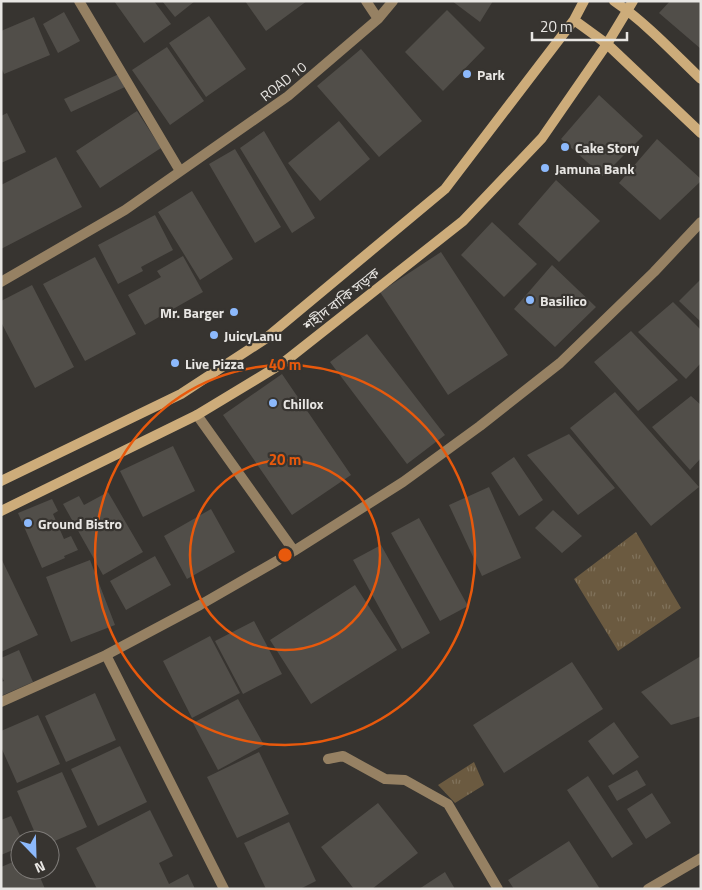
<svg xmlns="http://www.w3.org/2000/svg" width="702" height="890" viewBox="0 0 702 890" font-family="'Titillium Web','Noto Sans Bengali',sans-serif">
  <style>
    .park { fill: url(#park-tufts) }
    .building { fill: #514e49 }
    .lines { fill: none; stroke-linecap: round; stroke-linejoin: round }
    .lane { stroke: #968163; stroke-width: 10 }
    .street { stroke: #968163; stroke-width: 10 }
    .secondary { stroke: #cdac7a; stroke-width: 10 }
    .ring { fill: none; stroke: #e8590c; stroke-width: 2.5 }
    .poi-dot { fill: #8cb9fc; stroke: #373430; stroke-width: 2 }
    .labels { text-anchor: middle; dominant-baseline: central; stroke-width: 4.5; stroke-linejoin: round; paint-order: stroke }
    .poi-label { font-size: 14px; font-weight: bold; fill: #e8e6e3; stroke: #373430; text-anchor: start }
    .street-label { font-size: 14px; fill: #e8e6e3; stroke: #373430 }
    .centre { fill: #e8590c; stroke: #373430; stroke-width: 2.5 }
    .ring-label { font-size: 15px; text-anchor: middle; font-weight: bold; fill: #e8590c; stroke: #373430; stroke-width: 4.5; stroke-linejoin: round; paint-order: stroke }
  </style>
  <defs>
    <pattern id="park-tufts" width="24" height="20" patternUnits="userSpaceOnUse" patternTransform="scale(1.25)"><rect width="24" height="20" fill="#6b5a40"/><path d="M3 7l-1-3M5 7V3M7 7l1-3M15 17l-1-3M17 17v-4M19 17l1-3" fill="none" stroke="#80725b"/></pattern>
  </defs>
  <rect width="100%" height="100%" fill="#373430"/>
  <path class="park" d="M 636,532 L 681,608 L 618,651 L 574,579 Z
    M 474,762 L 484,785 L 455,803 L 438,785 Z"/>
  <path class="building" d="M 114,1 L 154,1 L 171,24 L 144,43 Z
    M 162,1 L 195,1 L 175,17 Z
    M 245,1 L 307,1 L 266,31 Z
    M 452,1 L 493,1 L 480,22 Z
    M 670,1 L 701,1 L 701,49 L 659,13 Z
    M 447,10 L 485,48 L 443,91 L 405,52 Z
    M 64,12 L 80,41 L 58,53 L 43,24 Z
    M 209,16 L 246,69 L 206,97 L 169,43 Z
    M 34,17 L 50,55 L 4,74 L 1,67 L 1,31 Z
    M 167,47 L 204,101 L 170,125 L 132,70 Z
    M 361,49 L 422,121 L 379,157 L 317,86 Z
    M 119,74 L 125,87 L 71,112 L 64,99 Z
    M 599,95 L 643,136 L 603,176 L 561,139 Z
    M 137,111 L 161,148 L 100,188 L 76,151 Z
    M 7,113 L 26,152 L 1,163 L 1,116 Z
    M 339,121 L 370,159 L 320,201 L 288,163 Z
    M 264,131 L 315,218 L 292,233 L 240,148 Z
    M 657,139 L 701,179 L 701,181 L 660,220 L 619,183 Z
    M 235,149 L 281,227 L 255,243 L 209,164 Z
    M 56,157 L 82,207 L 1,249 L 1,185 Z
    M 556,180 L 600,221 L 559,262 L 518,224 Z
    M 192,191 L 233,259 L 200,280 L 158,212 Z
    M 155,215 L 173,250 L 141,267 L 143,271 L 118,284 L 98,245 Z
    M 492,222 L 537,264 L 504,297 L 461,255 Z
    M 441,252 L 508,355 L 448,395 L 380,292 Z
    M 183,256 L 203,292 L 145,325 L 128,295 L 161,277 L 157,271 Z
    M 95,257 L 136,334 L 85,361 L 43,284 Z
    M 552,265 L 596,307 L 555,347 L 514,309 Z
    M 701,279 L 701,322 L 679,301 Z
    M 32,285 L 74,367 L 35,388 L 1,322 L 1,301 Z
    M 673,302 L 701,330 L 701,363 L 686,379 L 638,332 Z
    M 631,331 L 678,380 L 638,411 L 594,362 Z
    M 367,334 L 445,435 L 407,464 L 330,362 Z
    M 282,374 L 351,475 L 292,515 L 223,415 Z
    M 615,392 L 699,487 L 651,526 L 570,428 Z
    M 691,396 L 701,405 L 701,458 L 690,470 L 652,427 Z
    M 569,434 L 615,488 L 578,515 L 527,455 Z
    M 173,446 L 195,491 L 143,517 L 120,471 Z
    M 514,457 L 543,500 L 519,516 L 491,473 Z
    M 489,487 L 521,558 L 482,576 L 449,505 Z
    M 108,492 L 143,552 L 103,575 L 63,504 L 79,496 L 84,505 Z
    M 52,499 L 58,511 L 53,514 L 64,539 L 71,536 L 78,550 L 64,556 L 65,558 L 42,568 L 18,513 Z
    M 211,509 L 235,552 L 187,579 L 164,536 Z
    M 553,510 L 582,536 L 562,553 L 535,528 Z
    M 419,518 L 468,606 L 440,621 L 391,533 Z
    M 381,545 L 430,633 L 402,649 L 353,560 Z
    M 155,556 L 171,585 L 126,610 L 110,581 Z
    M 1,558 L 38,635 L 1,652 Z
    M 90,560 L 115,625 L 71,642 L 46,577 Z
    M 355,585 L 397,650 L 311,704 L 270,640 Z
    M 254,621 L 282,674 L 243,694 L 215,641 Z
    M 210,636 L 240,693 L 192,718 L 163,661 Z
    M 19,650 L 33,682 L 1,696 L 1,682 L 4,681 L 1,675 L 1,658 Z
    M 701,656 L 701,716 L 671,725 L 641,692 Z
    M 572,662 L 603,709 L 504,773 L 473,725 Z
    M 95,693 L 116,740 L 66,762 L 45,716 Z
    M 238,699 L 264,745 L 218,770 L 193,723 Z
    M 38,715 L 60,764 L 17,783 L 1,747 L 1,731 Z
    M 614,722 L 639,757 L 613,775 L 588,741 Z
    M 120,746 L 147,802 L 98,826 L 71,769 Z
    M 259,752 L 289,814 L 237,838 L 207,777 Z
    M 637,770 L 646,785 L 617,801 L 608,786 Z
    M 62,772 L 87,827 L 50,843 L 50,840 L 38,840 L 17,791 Z
    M 588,776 L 633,844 L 612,858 L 567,790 Z
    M 652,793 L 671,823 L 646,839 L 627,809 Z
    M 378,803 L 418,853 L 372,889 L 354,889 L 321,847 Z
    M 150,810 L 173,856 L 159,863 L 169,884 L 188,874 L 195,889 L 97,889 L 76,848 Z
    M 11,816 L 22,840 L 20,840 L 20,847 L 1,855 L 1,820 Z
    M 289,822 L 316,881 L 300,889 L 266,889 L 244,843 Z
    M 569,841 L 600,889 L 514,889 L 508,880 Z
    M 20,859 L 20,870 L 37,870 L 45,889 L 1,889 L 1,867 Z
    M 445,872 L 455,889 L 419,889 Z"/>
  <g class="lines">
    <path class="lane" d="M 328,759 L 343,756 L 385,779 L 405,780 L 448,804 L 498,889"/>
    <path class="street" d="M 79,1 L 180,171
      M 366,1 L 378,19
      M 1,282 L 125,210 L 288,96 L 378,19 L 393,1
      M 197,415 L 294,551
      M 106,655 L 224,889
      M 1,702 L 106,655 L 200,605 L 294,551 L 403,482 L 480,426 L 560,363 L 654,272 L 701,222
      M 648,889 L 701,858"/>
    <path class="secondary" d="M 614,1 C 646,23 673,52 701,79
      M 574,20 L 607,44 L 701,133
      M 1,481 L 181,394 L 265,339 L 445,189 L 574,20 L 584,1
      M 1,511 L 197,415 L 283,363 L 463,221 L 542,138 L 607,44 L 633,1"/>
  </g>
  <g class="ring">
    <circle cx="285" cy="555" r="95"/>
    <circle cx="285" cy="555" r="190"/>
  </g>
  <g class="poi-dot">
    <circle cx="467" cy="74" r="5"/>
    <circle cx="565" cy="147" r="5"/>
    <circle cx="545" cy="168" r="5"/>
    <circle cx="530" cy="300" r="5"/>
    <circle cx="234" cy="312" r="5"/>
    <circle cx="214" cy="335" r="5"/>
    <circle cx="175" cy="363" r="5"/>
    <circle cx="273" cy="403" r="5"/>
    <circle cx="28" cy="523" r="5"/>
  </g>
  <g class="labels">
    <g class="poi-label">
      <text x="477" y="74">Park</text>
      <text x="575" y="147">Cake Story</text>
      <text x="555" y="168">Jamuna Bank</text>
      <text x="540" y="300">Basilico</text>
      <text x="224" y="312" text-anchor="end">Mr. Barger</text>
      <text x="224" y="335">JuicyLanu</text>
      <text x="185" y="363">Live Pizza</text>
      <text x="283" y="403">Chillox</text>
      <text x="38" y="523">Ground Bistro</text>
    </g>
    <g class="street-label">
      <text transform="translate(283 81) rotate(-38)">ROAD 10</text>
      <text transform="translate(341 299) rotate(-38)">শহীদ বাকি সড়ক</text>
    </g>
  </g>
  <circle cx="285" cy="555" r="8" class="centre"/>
  <g class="ring-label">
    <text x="285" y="370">40 m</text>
    <text x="285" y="465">20 m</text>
  </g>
  <rect width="702" height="890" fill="none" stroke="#e8e6e3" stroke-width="5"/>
  <g transform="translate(35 855) rotate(157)"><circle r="24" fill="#373430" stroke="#7e7b78"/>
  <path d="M0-4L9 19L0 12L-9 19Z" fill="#8cb9fc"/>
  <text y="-8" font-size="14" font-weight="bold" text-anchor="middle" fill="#e8e6e3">N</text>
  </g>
  <path d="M532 32v8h95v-8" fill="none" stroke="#e8e6e3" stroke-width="2.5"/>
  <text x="540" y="32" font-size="15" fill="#e8e6e3" stroke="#373430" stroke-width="4" paint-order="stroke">20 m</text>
</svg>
